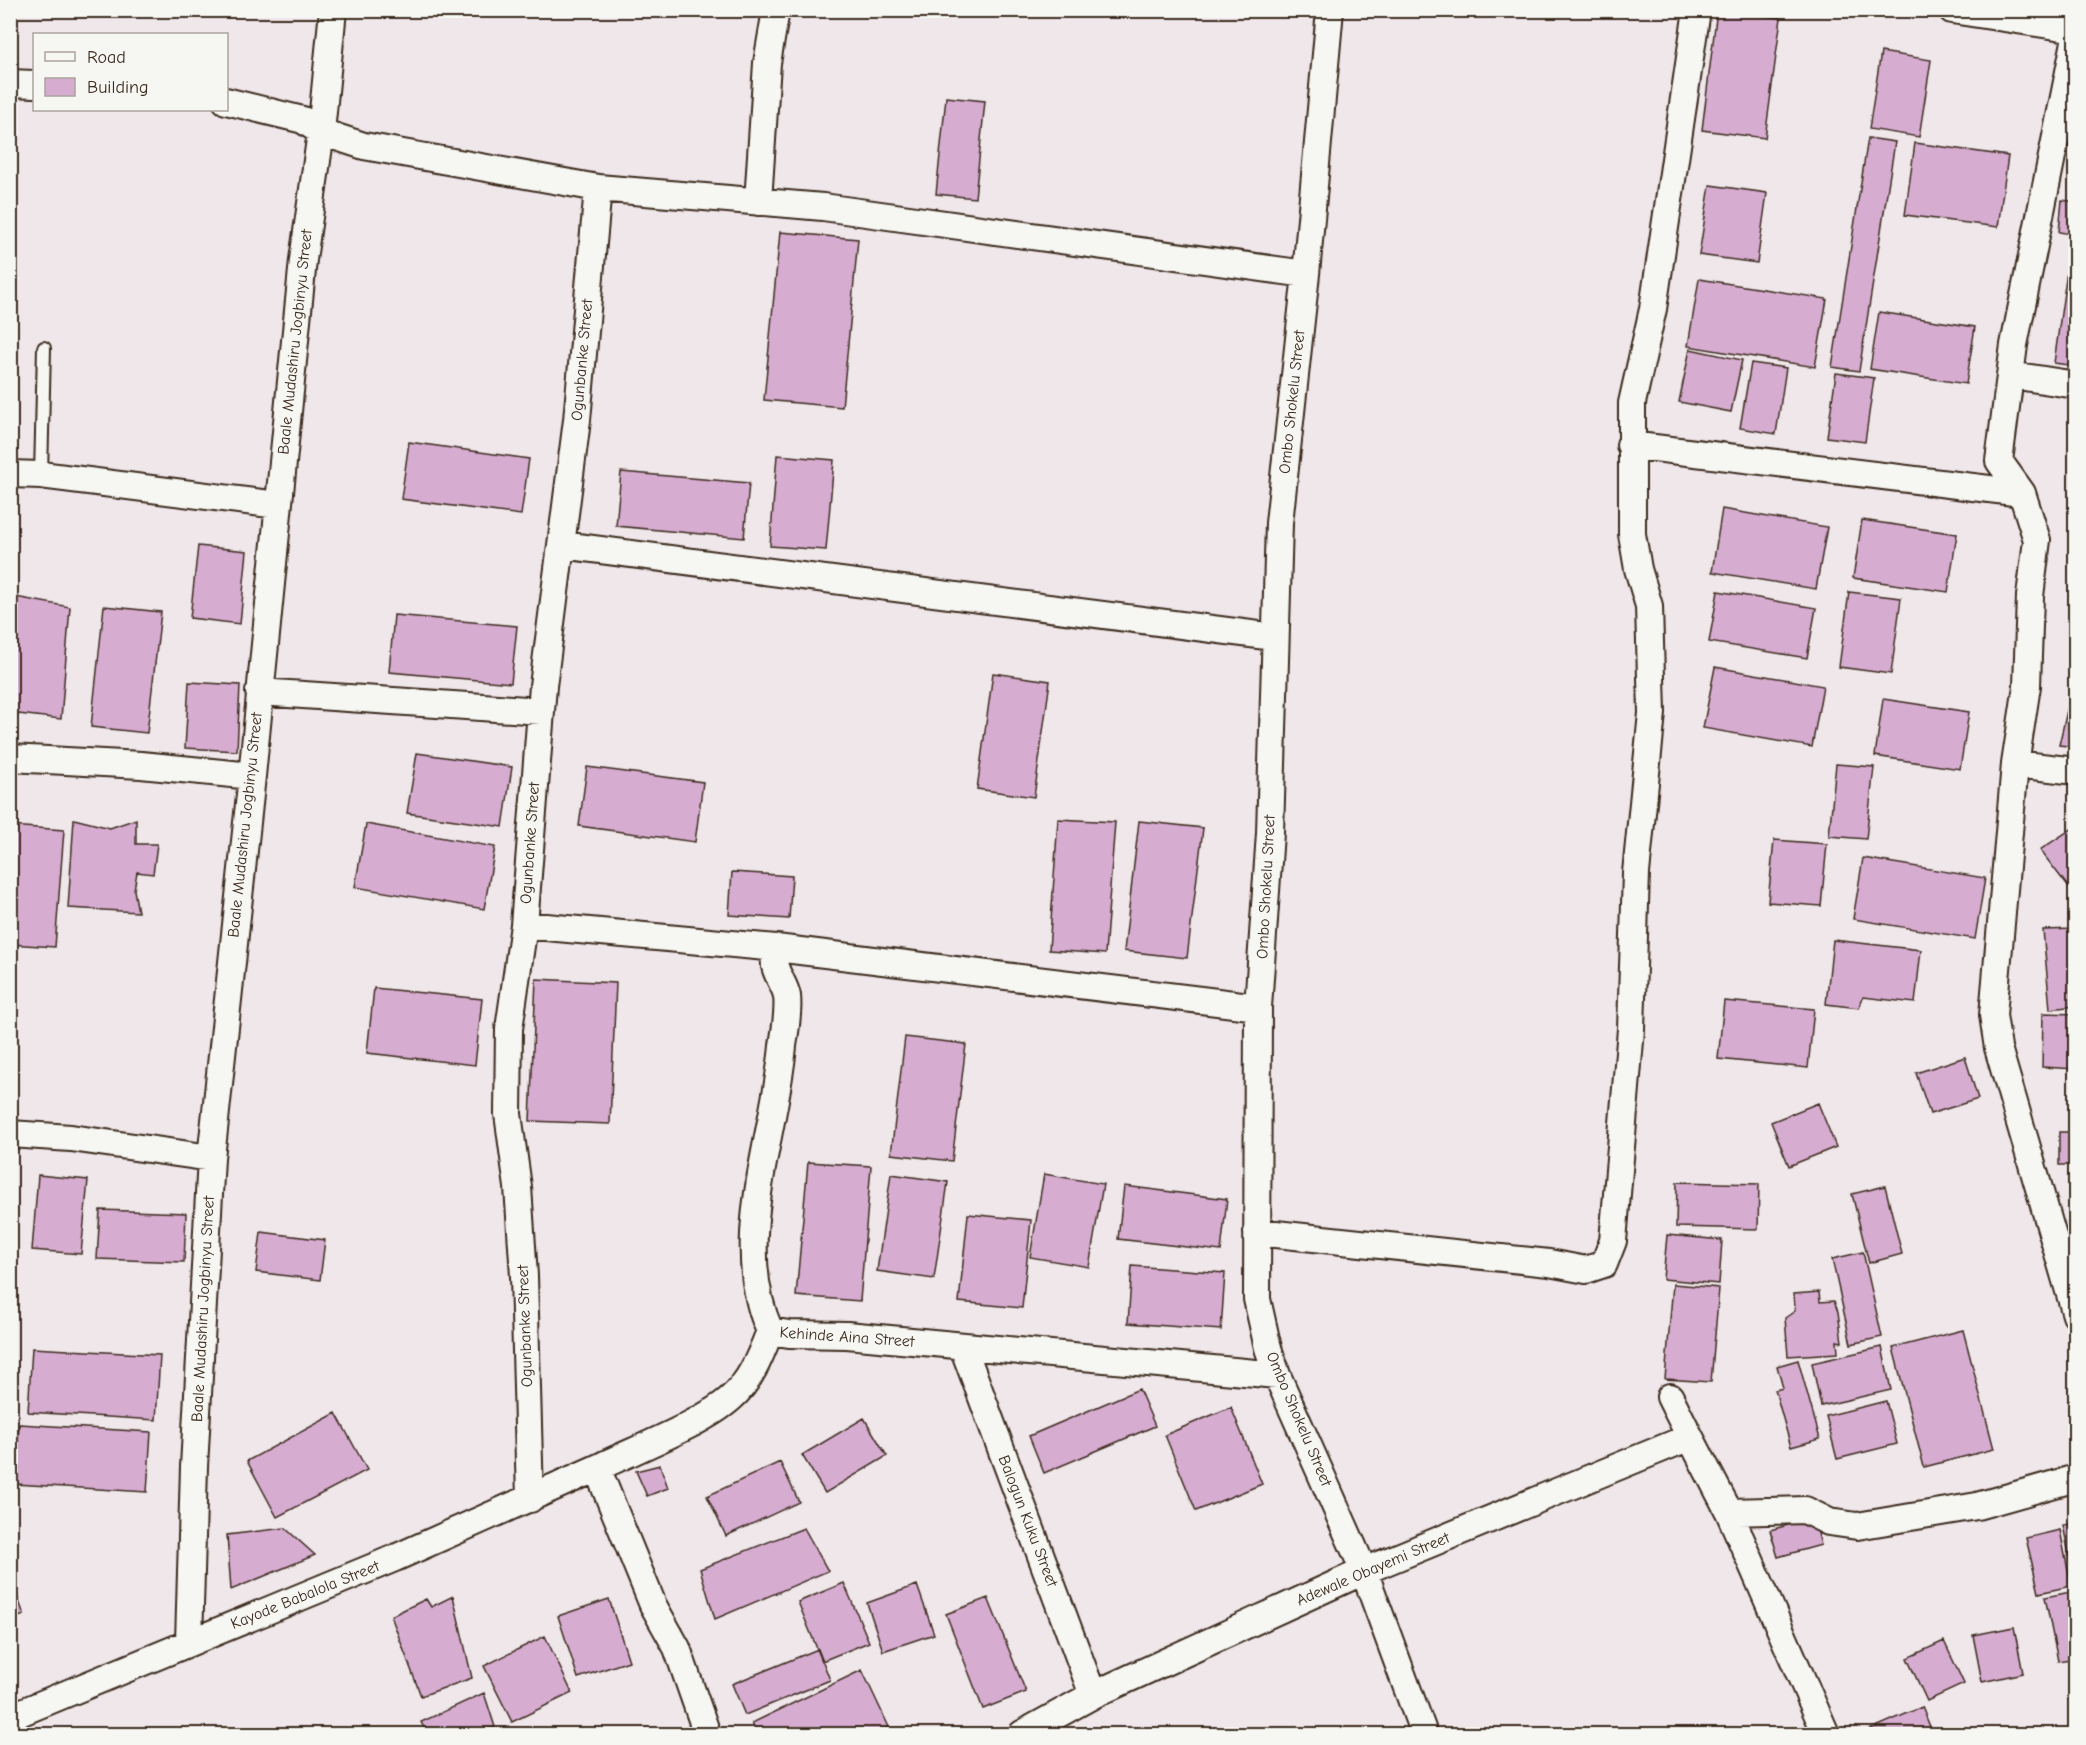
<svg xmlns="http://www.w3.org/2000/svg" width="2086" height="1745" viewBox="0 0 2086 1745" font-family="'Comic Neue',sans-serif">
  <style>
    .building { fill: #d7acd1; stroke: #3b2a1e; stroke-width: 1.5 }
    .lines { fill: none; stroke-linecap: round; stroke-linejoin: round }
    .service-casing { stroke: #3b2a1e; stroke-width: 16 }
    .minor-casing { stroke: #3b2a1e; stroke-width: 30 }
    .service { stroke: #f6f6f2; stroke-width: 12 }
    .minor { stroke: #f6f6f2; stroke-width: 26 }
    .labels { text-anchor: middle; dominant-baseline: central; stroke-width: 4.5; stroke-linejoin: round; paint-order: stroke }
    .street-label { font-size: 16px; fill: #3b2a1e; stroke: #f6f6f2 }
  </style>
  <rect width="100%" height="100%" fill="#f0e7eb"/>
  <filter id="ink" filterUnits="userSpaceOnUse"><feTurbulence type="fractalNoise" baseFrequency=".0167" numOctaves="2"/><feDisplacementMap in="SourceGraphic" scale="12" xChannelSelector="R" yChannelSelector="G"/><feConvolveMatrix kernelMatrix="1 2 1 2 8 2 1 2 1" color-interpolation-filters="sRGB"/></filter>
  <g filter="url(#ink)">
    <path class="building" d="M 833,10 L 905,10 L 904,17 Z
      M 1717,10 L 1781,18 L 1765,138 L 1702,130 Z
      M 1881,52 L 1931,60 L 1919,137 L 1869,129 Z
      M 946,97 L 985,101 L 975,198 L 936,194 Z
      M 1868,138 L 1895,142 L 1859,371 L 1832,367 Z
      M 1915,143 L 2008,156 L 1998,227 L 1905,215 Z
      M 1710,185 L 1767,193 L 1757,263 L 1699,255 Z
      M 2062,200 L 2076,202 L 2076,235 L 2059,232 Z
      M 780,232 L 858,239 L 842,407 L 764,400 Z
      M 2072,235 L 2076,235 L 2076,366 L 2054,363 Z
      M 1699,279 L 1827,299 L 1815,367 L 1688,346 Z
      M 1879,312 L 1975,327 L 1966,384 L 1870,369 Z
      M 1690,349 L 1742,360 L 1731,412 L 1679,402 Z
      M 1751,363 L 1786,368 L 1776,434 L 1740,428 Z
      M 1836,373 L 1874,378 L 1865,442 L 1827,437 Z
      M 409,442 L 529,459 L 521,515 L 401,499 Z
      M 777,455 L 834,460 L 826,550 L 770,546 Z
      M 621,472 L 749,483 L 744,538 L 616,526 Z
      M 1722,509 L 1827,527 L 1816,589 L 1712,572 Z
      M 1862,520 L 1957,534 L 1948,592 L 1853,578 Z
      M 198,546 L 247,551 L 240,624 L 190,618 Z
      M 1718,591 L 1816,608 L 1807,658 L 1709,642 Z
      M 1849,592 L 1901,598 L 1891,674 L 1839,667 Z
      M 10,596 L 70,607 L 61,719 L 10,713 Z
      M 104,606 L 161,612 L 147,733 L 91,727 Z
      M 394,615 L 517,626 L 511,683 L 389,672 Z
      M 1715,667 L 1823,686 L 1812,747 L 1703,728 Z
      M 2076,672 L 2076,747 L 2059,745 Z
      M 993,673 L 1050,681 L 1034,797 L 977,789 Z
      M 189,682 L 240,685 L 237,751 L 185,748 Z
      M 1883,699 L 1969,712 L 1960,769 L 1875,756 Z
      M 417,753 L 512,767 L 503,827 L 407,813 Z
      M 1836,764 L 1874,767 L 1866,839 L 1829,836 Z
      M 587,767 L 703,782 L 695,842 L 579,826 Z
      M 74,819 L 110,828 L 136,819 L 136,844 L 157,844 L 153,874 L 137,872 L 134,890 L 138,912 L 68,908 Z
      M 1058,819 L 1115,822 L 1105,954 L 1049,950 Z
      M 1139,821 L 1203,828 L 1187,958 L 1124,951 Z
      M 366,824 L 495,847 L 484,909 L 355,887 Z
      M 10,826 L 64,830 L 55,947 L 10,944 Z
      M 2076,826 L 2076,897 L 2040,850 Z
      M 1774,840 L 1827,844 L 1821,906 L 1768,902 Z
      M 1863,858 L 1985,878 L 1975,939 L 1853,919 Z
      M 732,872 L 792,876 L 789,919 L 729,915 Z
      M 2076,929 L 2076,1006 L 2050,1009 L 2043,930 Z
      M 1833,940 L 1921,950 L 1915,1003 L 1863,997 L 1859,1008 L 1826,1004 Z
      M 536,979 L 616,983 L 610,1124 L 530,1121 Z
      M 374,988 L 482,999 L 475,1065 L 367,1053 Z
      M 1724,1001 L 1814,1009 L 1808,1068 L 1718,1059 Z
      M 2043,1013 L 2076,1014 L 2076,1069 L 2042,1067 Z
      M 905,1037 L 966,1044 L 952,1161 L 891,1154 Z
      M 1965,1057 L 1978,1099 L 1930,1114 L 1916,1073 Z
      M 1818,1103 L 1836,1147 L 1789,1166 L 1771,1122 Z
      M 2059,1132 L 2076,1132 L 2076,1165 L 2059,1165 Z
      M 808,1162 L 871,1166 L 860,1301 L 796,1296 Z
      M 891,1174 L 948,1182 L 934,1279 L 877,1271 Z
      M 1044,1174 L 1103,1184 L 1089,1267 L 1030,1257 Z
      M 38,1175 L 88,1180 L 81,1254 L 32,1250 Z
      M 1677,1182 L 1759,1184 L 1758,1229 L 1676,1227 Z
      M 1124,1186 L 1227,1199 L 1221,1251 L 1118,1239 Z
      M 1885,1186 L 1902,1254 L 1869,1263 L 1852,1194 Z
      M 100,1210 L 186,1213 L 184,1262 L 97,1259 Z
      M 968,1214 L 1031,1220 L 1022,1308 L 959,1302 Z
      M 261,1232 L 325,1240 L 320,1280 L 256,1272 Z
      M 1667,1235 L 1722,1240 L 1719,1284 L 1663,1279 Z
      M 1863,1252 L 1882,1337 L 1851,1344 L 1832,1259 Z
      M 1132,1266 L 1225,1273 L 1221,1330 L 1128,1323 Z
      M 1673,1284 L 1719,1288 L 1711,1382 L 1665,1379 Z
      M 1819,1292 L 1820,1302 L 1834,1301 L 1838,1312 L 1842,1342 L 1837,1341 L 1838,1353 L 1788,1356 L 1785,1318 L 1795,1311 L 1794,1294 Z
      M 1963,1330 L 1994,1449 L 1924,1467 L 1893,1348 Z
      M 1882,1347 L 1891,1390 L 1821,1406 L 1812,1363 Z
      M 32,1348 L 160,1355 L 156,1420 L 28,1412 Z
      M 1798,1360 L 1820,1439 L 1791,1447 L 1775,1390 L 1783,1388 L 1777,1366 Z
      M 1139,1389 L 1155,1426 L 1044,1473 L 1029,1436 Z
      M 1886,1401 L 1897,1444 L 1837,1459 L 1826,1416 Z
      M 1231,1407 L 1262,1484 L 1196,1511 L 1165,1435 Z
      M 336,1413 L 367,1470 L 277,1517 L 247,1461 Z
      M 864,1418 L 887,1456 L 825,1493 L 802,1455 Z
      M 19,1424 L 151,1432 L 147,1492 L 15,1484 Z
      M 780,1462 L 799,1502 L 726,1536 L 707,1496 Z
      M 660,1465 L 668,1488 L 647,1496 L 636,1471 Z
      M 1814,1518 L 1821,1545 L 1778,1557 L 1770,1530 Z
      M 2076,1523 L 2076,1584 L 2075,1584 L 2063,1525 Z
      M 285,1528 L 315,1555 L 231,1590 L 227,1535 Z
      M 804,1528 L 828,1571 L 715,1619 L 700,1569 Z
      M 2060,1530 L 2071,1586 L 2039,1593 L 2026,1538 Z
      M 10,1576 L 24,1615 L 10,1620 Z
      M 844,1583 L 869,1642 L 822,1661 L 798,1602 Z
      M 917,1585 L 934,1634 L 883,1651 L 867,1603 Z
      M 2076,1591 L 2076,1658 L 2058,1661 L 2045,1597 Z
      M 453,1596 L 472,1678 L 421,1696 L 391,1616 L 426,1599 L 431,1607 Z
      M 988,1598 L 1026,1692 L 983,1709 L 946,1614 Z
      M 609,1599 L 629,1661 L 578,1678 L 558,1616 Z
      M 2014,1627 L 2023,1673 L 1982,1682 L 1973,1635 Z
      M 545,1636 L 572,1693 L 512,1722 L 484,1666 Z
      M 1944,1641 L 1964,1684 L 1927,1701 L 1907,1658 Z
      M 818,1649 L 830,1680 L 745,1715 L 732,1684 Z
      M 862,1670 L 889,1727 L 872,1734 L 757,1734 L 752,1723 Z
      M 484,1693 L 495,1727 L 471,1734 L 427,1734 L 421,1722 Z
      M 1922,1707 L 1933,1734 L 1865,1734 L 1864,1732 Z"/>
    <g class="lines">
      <defs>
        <path id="service" d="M 41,475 L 44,348"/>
        <path id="minor" d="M 1330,10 L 1306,274 L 1279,523 L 1270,833 L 1258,1007 L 1257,1299 L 1268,1348 L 1277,1375 L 1364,1571 L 1424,1734
          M 1952,10 L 2076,29
          M 2076,37 L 2014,345 L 1999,461 L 2022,493 L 2037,540 L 2030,596 L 2027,686 L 2015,764 L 1993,1015 L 1998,1048 L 2076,1315
          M 10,83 L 34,84
          M 226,101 L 303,120 L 321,132 L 364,146 L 598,188 L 823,207 L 1306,274
          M 758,202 L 767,63 L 776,10
          M 2011,375 L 2076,385
          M 1630,445 L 2022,493
          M 10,474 L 41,475 L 278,505
          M 562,545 L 1274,637
          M 259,692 L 541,711
          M 10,758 L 141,765 L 252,776
          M 2015,764 L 2076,771
          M 524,925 L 776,948 L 1258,1007
          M 776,948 C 776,954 774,960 775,966 C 777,976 785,985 787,996 C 789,1012 785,1031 783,1046 C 775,1136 730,1244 770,1331 L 789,1334 L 847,1335 L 1277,1375
          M 10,1134 L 71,1138 L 211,1158
          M 1257,1232 L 1549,1263 L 1586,1270 L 1604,1264 L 1613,1241 L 1631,1029 L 1636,873 L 1652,713 L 1649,606 L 1638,569 L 1632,534 L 1632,403 L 1653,309 L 1697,10
          M 963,1347 L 1093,1695
          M 1690,1437 L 1729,1512 L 1826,1734
          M 597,1468 C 634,1450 702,1424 731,1398 C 751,1381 761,1354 770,1331
          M 530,1499 L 524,1276 L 518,1187 L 508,1114 L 509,1029 L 524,925 L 543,686 L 577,420 L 598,188
          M 1729,1512 L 1805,1510 L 1829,1522 L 1857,1526 L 1977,1506 L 2076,1478
          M 189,1642 L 194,1467 L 211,1158 L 252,776 L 303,260 L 321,132 L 333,10
          M 10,1717 L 395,1558 L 597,1468 L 653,1605 L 677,1648 L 707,1734
          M 1022,1734 L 1093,1695 L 1364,1571 L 1690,1437 L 1670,1397"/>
      </defs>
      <use href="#service" class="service-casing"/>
      <use href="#minor" class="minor-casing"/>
      <use href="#service" class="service"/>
      <use href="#minor" class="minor"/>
    </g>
  </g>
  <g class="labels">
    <g class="street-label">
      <text transform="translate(295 342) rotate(-84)">Baale Mudashiru Jogbinyu Street</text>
      <text transform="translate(582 360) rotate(-85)">Ogunbanke Street</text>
      <text transform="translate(1292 402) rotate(-84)">Ombo Shokelu Street</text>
      <text transform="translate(245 825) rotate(-84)">Baale Mudashiru Jogbinyu Street</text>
      <text transform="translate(530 843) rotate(-86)">Ogunbanke Street</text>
      <text transform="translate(1266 887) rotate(-87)">Ombo Shokelu Street</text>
      <text transform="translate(203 1309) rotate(-87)">Baale Mudashiru Jogbinyu Street</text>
      <text transform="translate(525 1326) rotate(-92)">Ogunbanke Street</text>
      <text transform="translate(847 1337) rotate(4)">Kehinde Aina Street</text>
      <text transform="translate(1299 1419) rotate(67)">Ombo Shokelu Street</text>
      <text transform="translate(1028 1521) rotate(69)">Balogun Kuku Street</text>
      <text transform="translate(1373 1569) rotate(-23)">Adewale Obayemi Street</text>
      <text transform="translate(305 1595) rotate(-22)">Kayode Babalola Street</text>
    </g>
  </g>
  <rect width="2086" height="1745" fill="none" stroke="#f6f6f2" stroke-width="36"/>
  <rect x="18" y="18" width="2050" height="1709" fill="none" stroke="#3b2a1e" stroke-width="2" filter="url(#ink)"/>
  <rect x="33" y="33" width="195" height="78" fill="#f6f6f2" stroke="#aba49d" stroke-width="1.5"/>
  <rect x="45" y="52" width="30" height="9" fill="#f6f6f2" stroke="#aba49d" stroke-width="1.5"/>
  <text x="87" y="63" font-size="18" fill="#3b2a1e">Road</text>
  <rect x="45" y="78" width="30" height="18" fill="#d7acd1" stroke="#aba49d" stroke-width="1.5"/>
  <text x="87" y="93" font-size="18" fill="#3b2a1e">Building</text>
</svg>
